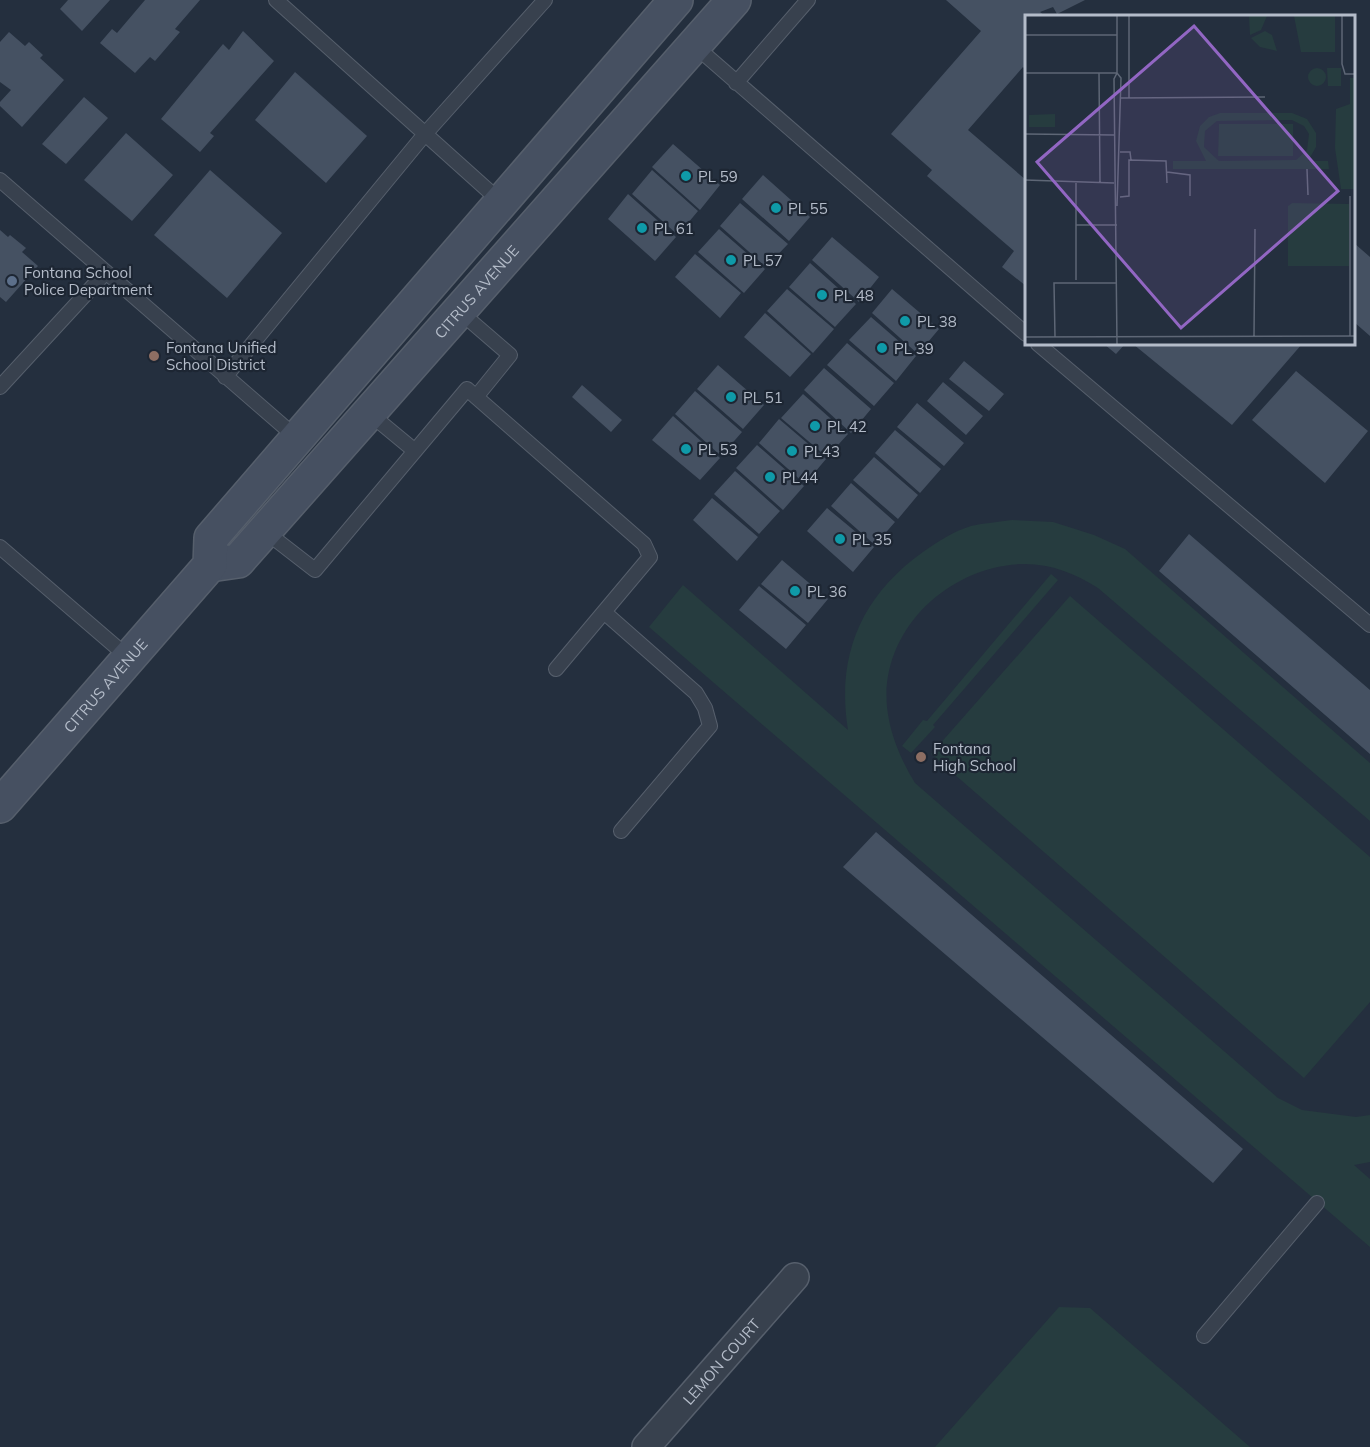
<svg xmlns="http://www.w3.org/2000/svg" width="1370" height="1447" viewBox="0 0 1370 1447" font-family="Mulish,sans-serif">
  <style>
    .green { fill: #263c3f }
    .building { fill: #455162 }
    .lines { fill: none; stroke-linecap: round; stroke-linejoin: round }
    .service-casing { stroke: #565f6c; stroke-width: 16 }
    .minor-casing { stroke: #565f6c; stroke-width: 30 }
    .secondary-casing { stroke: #565f6c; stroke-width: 36 }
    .service { stroke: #38414e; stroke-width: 14 }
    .minor { stroke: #38414e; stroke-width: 27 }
    .secondary { stroke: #465061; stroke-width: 33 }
    .culture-dot { fill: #0f9aa8; stroke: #1d2633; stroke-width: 2 }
    .service-dot { fill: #5c6f8a; stroke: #1d2633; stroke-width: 2 }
    .education-dot { fill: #8d6e63; stroke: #1d2633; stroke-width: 2 }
    .labels { text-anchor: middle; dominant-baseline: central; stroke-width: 4.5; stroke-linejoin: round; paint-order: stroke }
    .poi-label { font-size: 15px; fill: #b4bcc9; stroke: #1d2633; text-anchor: start }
    .street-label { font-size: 15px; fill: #b4bcc9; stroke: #1d2633 }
    .inset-road { fill: none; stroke: #5e6776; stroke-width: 1.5 }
    .view { fill: #9266c3; fill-opacity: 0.15; stroke: #9266c3; stroke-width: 3 }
    .inset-edge { fill: none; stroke: #b4bcc9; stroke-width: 3 }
  </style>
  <rect width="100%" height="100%" fill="#242f3e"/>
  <path class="green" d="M 1012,520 L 1053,522 L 1094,535 L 1125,549 L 1370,763 L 1370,821 L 1098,588 C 1075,573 1049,563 1021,564 C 947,567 880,631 887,707 C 890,735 901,760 915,783 L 1278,1098 L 1302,1110 L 1356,1117 L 1370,1115 L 1370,1162 L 1354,1165 L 1370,1179 L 1370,1247 L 649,627 L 683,585 L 848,730 C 836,656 861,596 923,552 C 937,542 954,531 971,526 C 984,523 999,522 1012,520 Z
    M 1051,574 L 1058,580 L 933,725 L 935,727 L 911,753 L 902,746 L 923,720 L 927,721 Z
    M 1070,596 L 1370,857 L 1370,1002 L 1304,1078 L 931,754 Z
    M 1059,1307 L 1090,1308 L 1250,1447 L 935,1447 Z"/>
  <path class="building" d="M 68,0 L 110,0 L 82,31 L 60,9 Z
    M 145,0 L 200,0 L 175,29 L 180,32 L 155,61 L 150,57 L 135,73 L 100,43 L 112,29 L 117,33 Z
    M 946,0 L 1085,0 L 1057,14 L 1053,7 L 1040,12 L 1045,16 L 1026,16 L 1026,70 L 1023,67 L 968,130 L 1026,180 L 1026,286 L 1002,267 L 1014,251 L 927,176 L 932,170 L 891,134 L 981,31 Z
    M 243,31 L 274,61 L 210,133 L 214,136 L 200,152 L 161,119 L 223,44 L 229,50 Z
    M 9,32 L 25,46 L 29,42 L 43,55 L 40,58 L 64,80 L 22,127 L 0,106 L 0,102 L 11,90 L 0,82 L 0,42 Z
    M 295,72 L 367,136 L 326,183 L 255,120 Z
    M 84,97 L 108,118 L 66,164 L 42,144 Z
    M 126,133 L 173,175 L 132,221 L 84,180 Z
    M 673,144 L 720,185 L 700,210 L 652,167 Z
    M 210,170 L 282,233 L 227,298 L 154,235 Z
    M 652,170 L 698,211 L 678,235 L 632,194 Z
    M 763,175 L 810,217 L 789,241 L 742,199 Z
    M 628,194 L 676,237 L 655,261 L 608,219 Z
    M 740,203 L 788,244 L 766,267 L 720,226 Z
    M 719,229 L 765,269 L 744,293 L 698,252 Z
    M 0,230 L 8,237 L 10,235 L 26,248 L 22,252 L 38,266 L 6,302 L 0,297 Z
    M 832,237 L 879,277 L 859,302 L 812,260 Z
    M 1354,243 L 1370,257 L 1370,336 L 1354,322 Z
    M 695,254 L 741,293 L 720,318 L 675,277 Z
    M 810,263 L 856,304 L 835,327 L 789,287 Z
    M 787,289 L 834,329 L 813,353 L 767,311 Z
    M 892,289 L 939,329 L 918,354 L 872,313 Z
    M 765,313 L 811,354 L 790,377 L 744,337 Z
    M 871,317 L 916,356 L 896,381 L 849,340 Z
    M 847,343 L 894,383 L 874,406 L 827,365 Z
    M 1104,344 L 1125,344 L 1116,354 Z
    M 1133,344 L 1302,344 L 1232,425 Z
    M 964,361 L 1004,394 L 989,411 L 949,379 Z
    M 718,365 L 764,405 L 743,429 L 697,389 Z
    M 824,368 L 871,409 L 851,433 L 804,390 Z
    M 1296,371 L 1368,431 L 1325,483 L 1252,420 Z
    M 943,382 L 983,416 L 966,435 L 927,401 Z
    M 582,385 L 622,420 L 611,432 L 572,397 Z
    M 695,391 L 742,432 L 721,456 L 675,414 Z
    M 803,394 L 848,434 L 827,457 L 781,418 Z
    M 917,403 L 964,443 L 944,466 L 897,427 Z
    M 673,416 L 720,458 L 700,480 L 652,440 Z
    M 779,419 L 826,459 L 805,484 L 759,443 Z
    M 895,430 L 941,469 L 920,493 L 875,453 Z
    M 757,445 L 804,486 L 783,510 L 736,468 Z
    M 874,457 L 918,495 L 898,519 L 853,480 Z
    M 735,471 L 780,511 L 759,534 L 714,494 Z
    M 851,483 L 895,522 L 875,545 L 831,506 Z
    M 712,498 L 758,537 L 737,561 L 693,520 Z
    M 827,508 L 874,547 L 853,572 L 807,531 Z
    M 1189,534 L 1370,690 L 1370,754 L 1159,571 Z
    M 782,560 L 828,599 L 808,623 L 761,584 Z
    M 759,586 L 806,625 L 786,649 L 739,610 Z
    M 876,832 L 1243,1149 L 1213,1183 L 843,867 Z"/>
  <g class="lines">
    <defs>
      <path id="service" d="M 276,0 L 501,202
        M 694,45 L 1026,334
        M 736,83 L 808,0
        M 0,180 L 297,438
        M 459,311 L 510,355 L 476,397
        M 1038,344 L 1370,625
        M 225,377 L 425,134 L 545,0
        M 0,387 L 106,272
        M 369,413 L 415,451
        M 263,533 L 275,539 L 315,570 L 467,389 L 644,544 L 650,557 L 556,669
        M 0,547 L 129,658
        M 604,612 L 696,693 L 705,708 L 710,726 L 621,831
        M 1204,1336 L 1317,1203"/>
      <g id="minor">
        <path id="s1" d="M 646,1447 L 795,1277"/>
      </g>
      <g id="secondary">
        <path id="s2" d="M 210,565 L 238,561 L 734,0"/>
        <path id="s3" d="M 0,806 L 210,565 L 211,538 L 676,0"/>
      </g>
    </defs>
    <use href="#service" class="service-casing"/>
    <use href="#minor" class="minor-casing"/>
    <use href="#secondary" class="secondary-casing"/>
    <use href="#service" class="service"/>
    <use href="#minor" class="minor"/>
    <use href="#secondary" class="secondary"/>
  </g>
  <g class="culture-dot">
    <circle cx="686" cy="176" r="6"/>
    <circle cx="776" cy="208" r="6"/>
    <circle cx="642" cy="228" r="6"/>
    <circle cx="731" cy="260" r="6"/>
    <circle cx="822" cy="295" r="6"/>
    <circle cx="905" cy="321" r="6"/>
    <circle cx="882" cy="348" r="6"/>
    <circle cx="731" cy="397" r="6"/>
    <circle cx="815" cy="426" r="6"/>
    <circle cx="686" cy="449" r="6"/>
    <circle cx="792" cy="451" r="6"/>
    <circle cx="770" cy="477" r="6"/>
    <circle cx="840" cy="539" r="6"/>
    <circle cx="795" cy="591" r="6"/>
  </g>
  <circle class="service-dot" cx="12" cy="281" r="6"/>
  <g class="education-dot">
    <circle cx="154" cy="356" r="6"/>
    <circle cx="921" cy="757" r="6"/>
  </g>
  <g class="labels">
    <g class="poi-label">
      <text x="698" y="176">PL 59</text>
      <text x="788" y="208">PL 55</text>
      <text x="654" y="228">PL 61</text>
      <text x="743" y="260">PL 57</text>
      <text x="24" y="272">Fontana School<tspan x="24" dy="17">Police Department</tspan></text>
      <text x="834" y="295">PL 48</text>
      <text x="917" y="321">PL 38</text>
      <text x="166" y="347">Fontana Unified<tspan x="166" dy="17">School District</tspan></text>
      <text x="894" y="348">PL 39</text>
      <text x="743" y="397">PL 51</text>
      <text x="827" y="426">PL 42</text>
      <text x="698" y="449">PL 53</text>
      <text x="804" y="451">PL43</text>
      <text x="782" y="477">PL44</text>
      <text x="852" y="539">PL 35</text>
      <text x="807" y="591">PL 36</text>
      <text x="933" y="748">Fontana<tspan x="933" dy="17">High School</tspan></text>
    </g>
    <g class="street-label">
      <text stroke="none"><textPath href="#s2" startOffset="388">CITRUS AVENUE</textPath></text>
      <text stroke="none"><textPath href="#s3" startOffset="160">CITRUS AVENUE</textPath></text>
      <text stroke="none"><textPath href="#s1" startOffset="114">LEMON COURT</textPath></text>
    </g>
  </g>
  <g transform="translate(1025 15)">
    <rect width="330" height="330" fill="#242f3e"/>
    <path d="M 224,1 L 242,1 L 236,15 L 225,20 ZM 269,1 L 310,1 L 310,37 L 276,37 ZM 240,16 L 247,20 L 252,36 L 235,32 L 226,23 ZM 302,53 L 316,53 L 316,71 L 303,71 ZM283 62a9 9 0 1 1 18 0a9 9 0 1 1-18 0ZM 325,63 L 330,63 L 330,174 L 316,174 L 310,133 L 311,94 L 325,89 ZM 267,98 L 282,104 L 291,118 L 291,132 L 283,146 L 303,146 L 304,154 L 148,154 L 148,146 L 181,146 L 171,126 L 175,111 L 184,102 L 195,98 ZM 267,105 L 279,111 L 284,119 L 282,135 L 271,145 L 194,146 L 179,132 L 180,116 L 192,106 ZM 30,99 L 30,112 L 4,112 L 4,100 ZM 194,109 L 268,109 L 268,141 L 193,141 ZM 267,188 L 324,189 L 324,251 L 263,251 L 263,191 Z" fill="#263c3f" fill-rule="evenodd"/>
    <path class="inset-road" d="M 104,1 L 104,83M 317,1 L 317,49 L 320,59 L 330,59M 0,20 L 92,20M 0,58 L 92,58M 74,58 L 75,168M 96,83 L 240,82M 0,119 L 89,120M 95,137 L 105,137 L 106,145M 282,154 L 283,180M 142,157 L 165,160 L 165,181M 0,165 L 89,168M 51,168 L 51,265M 95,182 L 104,181 L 104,145 L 141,146 L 142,168M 92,191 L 96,63 L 92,58 L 92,1M 51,210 L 92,210M 229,321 L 230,214M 0,322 L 330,321M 30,322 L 29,268 L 92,268M 325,322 L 325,181M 92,329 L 89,64 L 92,58"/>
    <path class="view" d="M 169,11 L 313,176 L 156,313 L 12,147 Z"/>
    <rect width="330" height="330" class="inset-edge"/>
  </g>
</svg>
